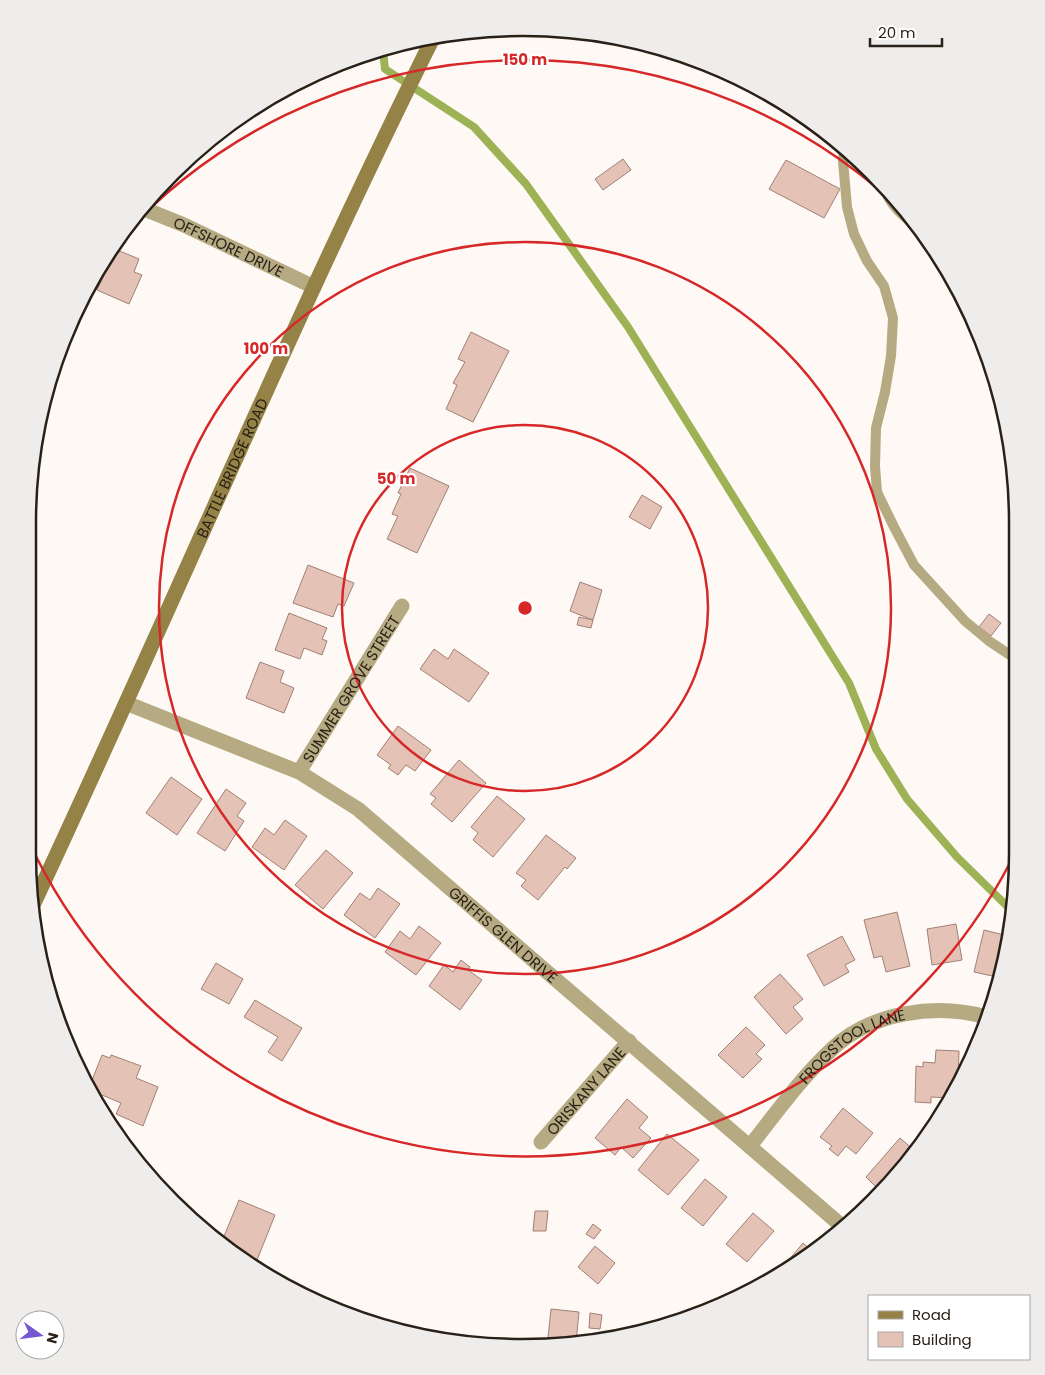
<svg xmlns="http://www.w3.org/2000/svg" width="1045" height="1375" viewBox="0 0 1045 1375" font-family="Poppins,sans-serif">
  <style>
    .lines { fill: none; stroke-linecap: round; stroke-linejoin: round }
    .stream { stroke: #9cb255; stroke-width: 8 }
    .building { fill: #e5c2b6; stroke: #a18076 }
    .lane { stroke: #b5aa82; stroke-width: 10 }
    .street { stroke: #b5aa82; stroke-width: 15 }
    .secondary { stroke: #948246; stroke-width: 15 }
    .ring { fill: none; stroke: #d62828; stroke-width: 2.5 }
    .labels { text-anchor: middle; dominant-baseline: central; stroke-width: 4.5; stroke-linejoin: round; paint-order: stroke }
    .street-label { font-size: 15px; fill: #292017; stroke: #fff }
    .rim { fill: none; stroke: #292017; stroke-width: 2.5 }
    .centre { fill: #d62828; stroke: #fff; stroke-width: 2.5 }
    .ring-label { font-size: 15px; text-anchor: middle; font-weight: bold; fill: #d62828; stroke: #fff; stroke-width: 4.5; stroke-linejoin: round; paint-order: stroke }
  </style>
  <rect width="100%" height="100%" fill="#fef9f4"/>
  <g class="lines">
    <path class="stream" d="M 383,50 L 385,69 L 474,127 L 526,184 L 628,327 L 849,683 L 876,749 L 907,799 L 957,857 L 1013,912"/>
  </g>
  <path class="building" d="M 623,159 L 631,170 L 603,190 L 595,179 Z
    M 786,160 L 840,189 L 824,218 L 769,189 Z
    M 115,249 L 139,259 L 134,272 L 142,275 L 129,304 L 97,290 Z
    M 471,332 L 509,351 L 473,422 L 446,409 L 457,385 L 453,383 L 465,362 L 458,359 Z
    M 410,468 L 449,486 L 417,553 L 387,539 L 398,516 L 392,514 L 401,494 L 398,493 Z
    M 642,495 L 662,507 L 650,529 L 629,517 Z
    M 308,565 L 354,583 L 344,606 L 338,604 L 333,617 L 293,603 Z
    M 580,582 L 602,590 L 593,620 L 570,611 Z
    M 289,613 L 327,628 L 322,639 L 327,641 L 322,655 L 304,648 L 300,659 L 275,650 Z
    M 989,614 L 1001,623 L 991,636 L 979,627 Z
    M 579,617 L 593,620 L 591,628 L 577,625 Z
    M 434,649 L 448,659 L 454,649 L 489,673 L 469,702 L 420,669 Z
    M 260,662 L 284,671 L 280,682 L 294,688 L 284,713 L 246,698 Z
    M 398,726 L 431,750 L 415,771 L 406,765 L 398,775 L 388,768 L 391,765 L 377,755 Z
    M 459,760 L 486,783 L 452,822 L 431,804 L 436,798 L 430,794 Z
    M 171,777 L 202,799 L 177,835 L 146,813 Z
    M 226,789 L 246,803 L 237,816 L 244,821 L 225,851 L 197,833 Z
    M 497,796 L 525,819 L 493,857 L 473,840 L 478,833 L 471,827 Z
    M 285,820 L 307,836 L 284,870 L 252,847 L 265,828 L 274,835 Z
    M 546,835 L 576,858 L 567,869 L 565,867 L 538,900 L 521,886 L 526,880 L 516,873 Z
    M 326,850 L 353,873 L 323,909 L 295,885 Z
    M 378,888 L 400,904 L 375,938 L 344,915 L 360,893 L 370,900 Z
    M 897,912 L 910,966 L 886,972 L 882,956 L 874,958 L 864,920 Z
    M 956,924 L 962,960 L 932,965 L 927,929 Z
    M 419,926 L 441,943 L 416,975 L 385,952 L 400,931 L 410,939 Z
    M 984,930 L 1008,936 L 997,977 L 974,972 Z
    M 842,936 L 855,960 L 845,965 L 849,972 L 824,986 L 807,955 Z
    M 461,960 L 470,967 L 468,970 L 482,980 L 460,1010 L 429,986 L 444,965 L 453,972 Z
    M 216,963 L 243,979 L 229,1004 L 201,989 Z
    M 780,974 L 803,999 L 793,1007 L 803,1019 L 786,1034 L 754,997 Z
    M 255,1000 L 302,1028 L 282,1061 L 268,1052 L 278,1037 L 244,1017 Z
    M 746,1027 L 765,1045 L 756,1054 L 762,1059 L 743,1078 L 718,1055 Z
    M 936,1050 L 959,1051 L 958,1083 L 950,1098 L 931,1097 L 931,1103 L 915,1102 L 916,1066 L 923,1067 L 923,1062 L 935,1063 Z
    M 102,1055 L 110,1058 L 111,1055 L 141,1066 L 136,1078 L 158,1087 L 143,1126 L 116,1114 L 121,1103 L 102,1095 L 99,1102 L 94,1100 L 89,1088 Z
    M 627,1099 L 648,1117 L 639,1128 L 651,1138 L 633,1158 L 621,1147 L 615,1155 L 595,1138 Z
    M 843,1108 L 873,1133 L 856,1154 L 846,1146 L 838,1156 L 829,1149 L 832,1146 L 820,1137 Z
    M 667,1134 L 699,1160 L 668,1195 L 638,1170 Z
    M 900,1138 L 915,1151 L 881,1192 L 866,1177 Z
    M 705,1179 L 727,1197 L 703,1226 L 681,1208 Z
    M 239,1200 L 275,1215 L 257,1260 L 235,1250 L 222,1241 Z
    M 535,1211 L 548,1211 L 546,1231 L 533,1231 Z
    M 753,1213 L 774,1231 L 747,1262 L 726,1244 Z
    M 593,1224 L 601,1230 L 594,1239 L 586,1234 Z
    M 803,1243 L 813,1252 L 797,1264 L 777,1274 Z
    M 595,1246 L 615,1263 L 598,1284 L 578,1267 Z
    M 551,1309 L 579,1312 L 576,1342 L 565,1344 L 566,1339 L 548,1338 Z
    M 590,1313 L 602,1315 L 600,1329 L 589,1328 Z"/>
  <g class="lines">
    <path class="lane" d="M 844,149 L 843,161 L 847,207 L 854,234 L 867,261 L 884,286 L 893,318 L 891,356 L 885,392 L 876,428 L 875,466 L 877,492 L 894,527 L 914,565 L 965,621 L 989,641 L 1013,657
      M 884,187 C 889,205 903,216 917,227"/>
    <g class="street">
      <path id="s1" d="M 142,208 L 184,225 L 314,287"/>
      <path id="s2" d="M 126,703 L 299,772 L 358,809 L 843,1227"/>
      <path id="s3" d="M 299,772 L 402,606"/>
      <path id="s4" d="M 541,1142 L 629,1041"/>
      <path id="s5" d="M 750,1146 C 776,1113 801,1078 832,1049 C 871,1012 936,1003 986,1017"/>
    </g>
    <path class="secondary" id="s6" d="M 34,903 C 169,615 292,321 434,36"/>
  </g>
  <g class="ring">
    <circle cx="525" cy="608" r="183"/>
    <circle cx="525" cy="608" r="366"/>
    <path d="M1011 861A548 548 0 0 1 28 840M118 241A548 548 0 0 1 909 217"/>
  </g>
  <g class="labels">
    <g class="street-label">
      <text stroke="none"><textPath href="#s1" startOffset="95">OFFSHORE DRIVE</textPath></text>
      <text stroke="none"><textPath href="#s6" startOffset="478">BATTLE BRIDGE ROAD</textPath></text>
      <text stroke="none"><textPath href="#s3" startOffset="98">SUMMER GROVE STREET</textPath></text>
      <text stroke="none"><textPath href="#s2" startOffset="448">GRIFFIS GLEN DRIVE</textPath></text>
      <text stroke="none"><textPath href="#s5" startOffset="146">FROGSTOOL LANE</textPath></text>
      <text stroke="none"><textPath href="#s4" startOffset="68">ORISKANY LANE</textPath></text>
    </g>
  </g>
  <path d="M0 0H1045V1375H0ZM522 36H523A486 486 0 0 1 1009 522V853A486 486 0 0 1 523 1339H522A486 486 0 0 1 36 853V522A486 486 0 0 1 522 36Z" fill="#eeedec" fill-rule="evenodd"/>
  <path class="rim" d="M522 36H523A486 486 0 0 1 1009 522V853A486 486 0 0 1 523 1339H522A486 486 0 0 1 36 853V522A486 486 0 0 1 522 36Z"/>
  <circle cx="525" cy="608" r="8" class="centre"/>
  <g class="ring-label">
    <text x="525" y="65">150 m</text>
    <text x="266" y="354">100 m</text>
    <text x="396" y="484">50 m</text>
  </g>
  <rect x="868" y="1295" width="162" height="65" fill="#ffffff" stroke="#a9a6a2"/>
  <rect x="878" y="1311" width="25" height="8" fill="#948246" stroke="#a9a6a2"/>
  <text x="912" y="1320" font-size="15" fill="#292017">Road</text>
  <rect x="878" y="1332" width="25" height="15" fill="#e5c2b6" stroke="#a9a6a2"/>
  <text x="912" y="1345" font-size="15" fill="#292017">Building</text>
  <g transform="translate(40 1335) rotate(104)"><circle r="24" fill="#ffffff" stroke="#a9a6a2"/>
  <path d="M0-4L9 19L0 12L-9 19Z" fill="#7657d1"/>
  <text y="-8" font-size="14" font-weight="bold" text-anchor="middle" fill="#292017">N</text>
  </g>
  <path d="M870 38v8h72v-8" fill="none" stroke="#292017" stroke-width="2.5"/>
  <text x="878" y="38" font-size="15" fill="#292017" stroke="#ffffff" stroke-width="4" paint-order="stroke">20 m</text>
</svg>
